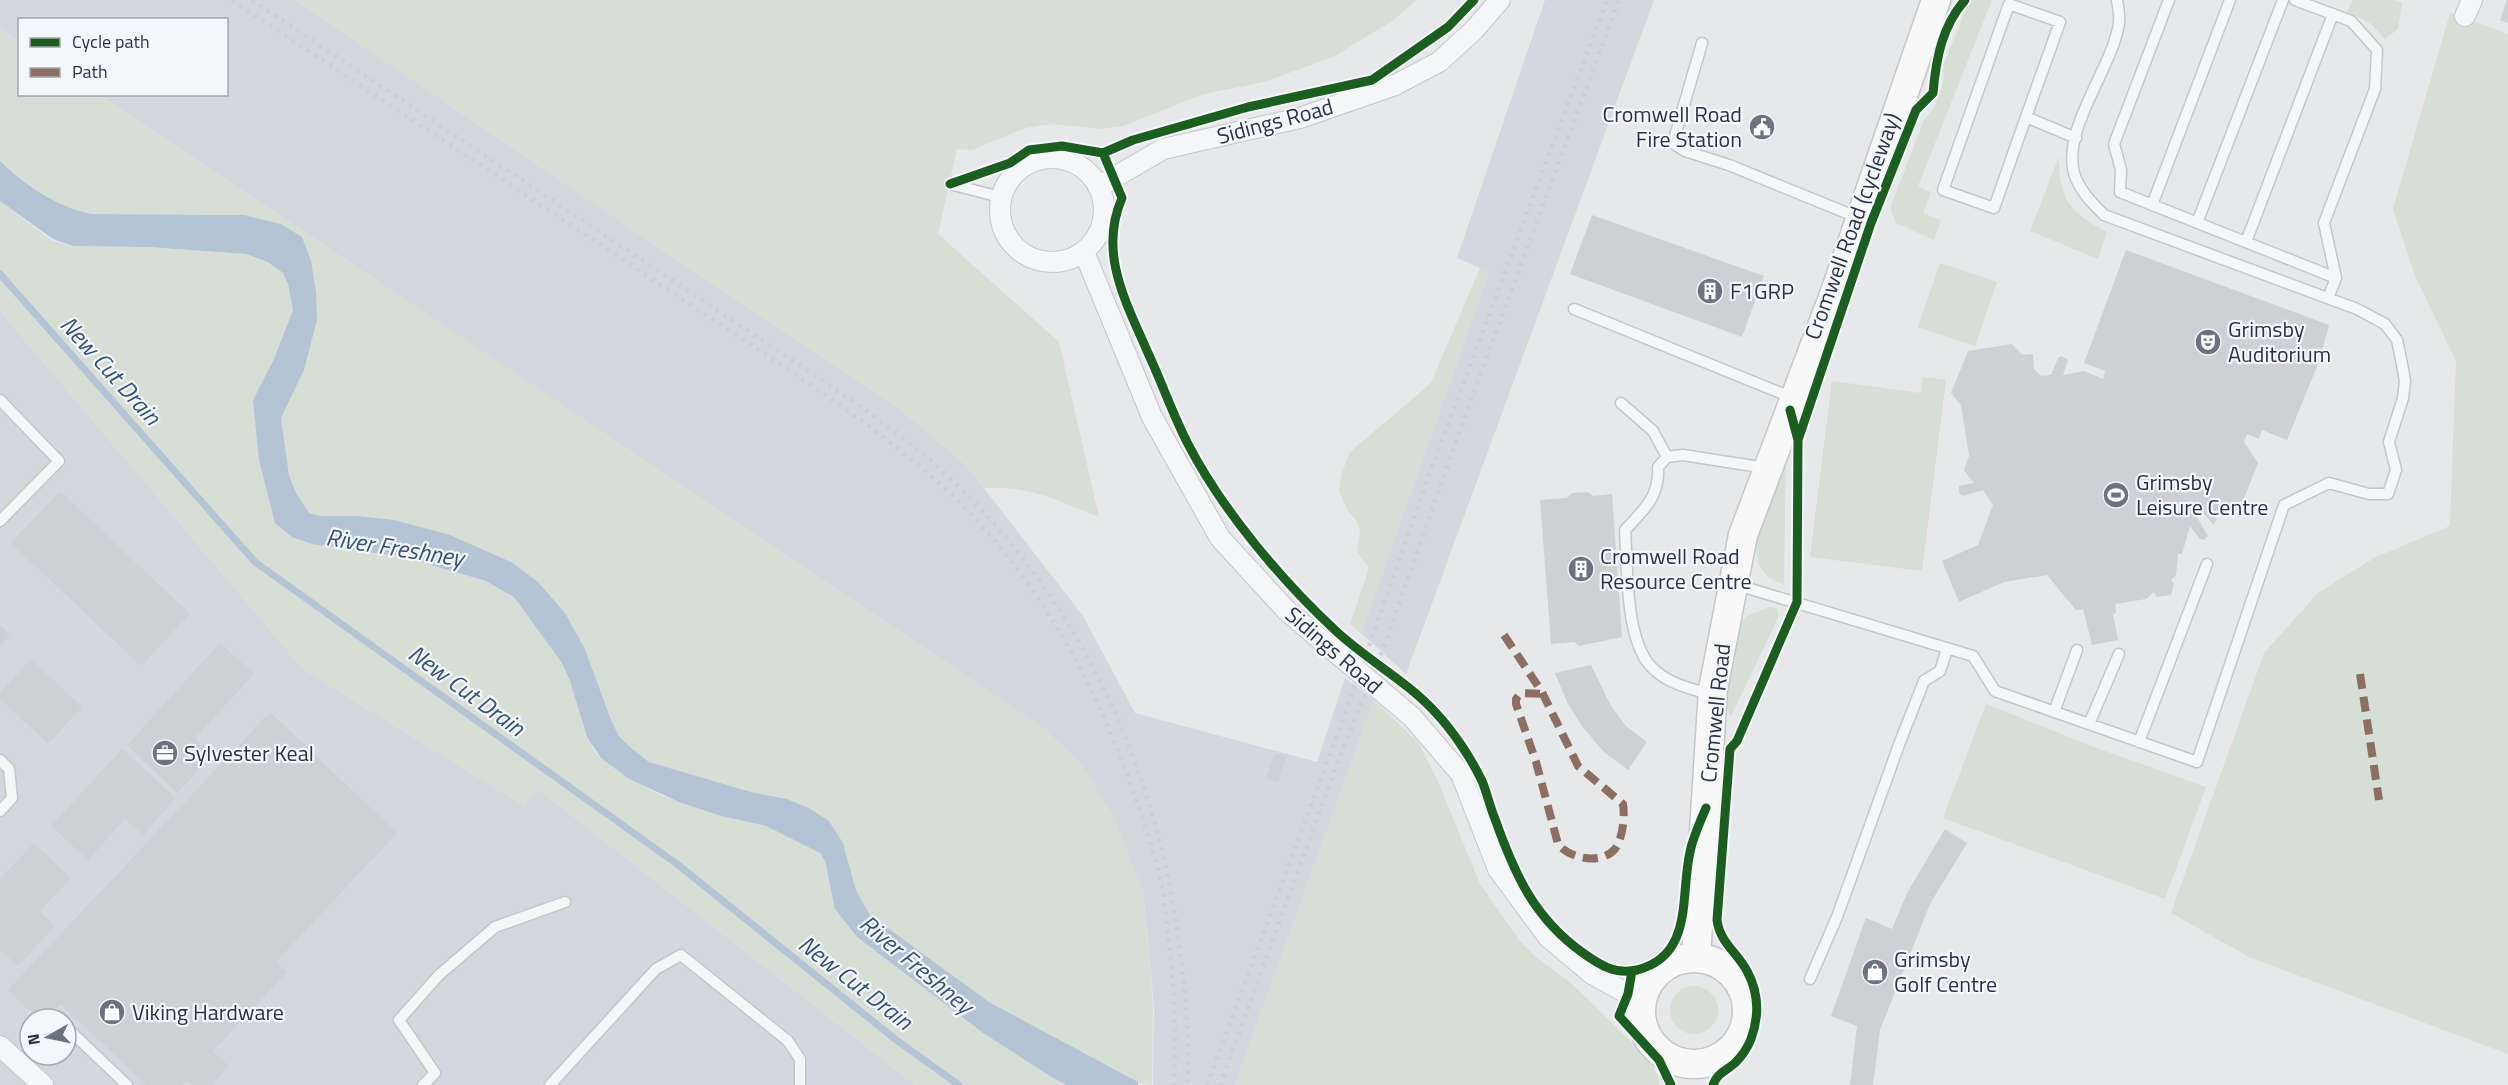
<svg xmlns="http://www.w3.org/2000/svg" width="2508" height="1085" viewBox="0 0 2508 1085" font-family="'Titillium Web',sans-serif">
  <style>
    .built { fill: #d4d7dd; fill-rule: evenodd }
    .green { fill: #d6ded6 }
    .water { fill: #b4c4d5 }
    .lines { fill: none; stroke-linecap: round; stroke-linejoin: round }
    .stream { stroke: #b4c4d5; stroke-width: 7 }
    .building { fill: #ced0d3 }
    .lane-casing { stroke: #c4c6c8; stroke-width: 13 }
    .street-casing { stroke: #c4c6c8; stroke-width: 22 }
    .secondary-casing { stroke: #c4c6c8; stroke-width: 31 }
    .lane { stroke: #f5f6f7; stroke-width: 10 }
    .street { stroke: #f5f6f7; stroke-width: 20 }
    .secondary { stroke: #f8f8f8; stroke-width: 28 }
    .rail { stroke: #cecfd2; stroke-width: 4.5; stroke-dasharray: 3 6; stroke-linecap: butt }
    .street-bridge-casing { stroke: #c4c6c8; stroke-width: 22; stroke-linecap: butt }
    .street-bridge { stroke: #f5f6f7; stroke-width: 20 }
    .quiet { stroke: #8d6e63; stroke-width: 8; stroke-dasharray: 15 8; stroke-linecap: butt }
    .cycleway-casing { stroke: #f4f6f9; stroke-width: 13 }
    .cycleway { stroke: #1b5e20; stroke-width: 9 }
    .labels { text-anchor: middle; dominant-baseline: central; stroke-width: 4.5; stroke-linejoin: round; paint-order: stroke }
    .poi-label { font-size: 22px; fill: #2b3445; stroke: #f4f6f9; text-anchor: start }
    .street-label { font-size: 22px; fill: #2b3445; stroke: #f4f6f9 }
    .water-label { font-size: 24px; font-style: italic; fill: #34527a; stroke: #f4f6f9 }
  </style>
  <rect width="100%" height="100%" fill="#e6e8ea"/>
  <path class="built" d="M 0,0 L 295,0 L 711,283 L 900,409 L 914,421 L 966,465 L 1083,616 L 1135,713 L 1317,762 L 1345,678 L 1374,700 L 1235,1085 L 1153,1085 L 1154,1007 L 1143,891 L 1045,729 L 100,95 L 226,94 L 226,20 L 20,20 L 19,41 L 0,27 Z
    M 1545,0 L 1654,0 L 1406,674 L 1361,633 L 1489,272 L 1457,258 Z
    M 0,311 L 303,669 L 524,806 L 538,789 L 915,1085 L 0,1085 ZM 30,1019 L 66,1019 L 66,1055 L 30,1055 Z"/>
  <path class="green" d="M 295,0 L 1416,0 L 1394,20 L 1333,57 L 1264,82 L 1204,94 L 1123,126 L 1100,129 L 1052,124 L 1025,128 L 972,150 L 957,149 L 938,234 L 1059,342 L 1099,517 C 1060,501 1028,485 984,488 L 966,465 L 900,409 L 711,283 Z
    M 1970,0 L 1992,0 L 1918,186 L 1931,192 L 1923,213 L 1941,220 L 1934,240 L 1896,223 L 1890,208 L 1924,120 L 1934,108 L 1943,84 L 1944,64 Z
    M 2353,0 L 2395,0 L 2402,3 L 2398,29 L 2385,39 L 2371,24 L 2347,12 Z
    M 2450,13 L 2508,34 L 2508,1054 L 2251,958 L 2171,913 L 2264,653 L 2318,593 L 2374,558 L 2450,526 L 2456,361 L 2416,278 L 2393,209 Z
    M 0,27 L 19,41 L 20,94 L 100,95 L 1045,729 L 1083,766 L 1114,817 L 1143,891 L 1153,1004 L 1152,1085 L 1138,1082 L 989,1002 L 870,915 L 856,890 L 843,843 L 829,821 L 809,808 L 787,799 L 751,792 L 649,762 L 630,747 L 619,736 L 611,720 L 585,649 L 511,562 L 450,535 L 395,520 L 357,516 L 321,516 L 309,513 L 296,493 L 289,475 L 281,418 L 304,370 L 317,320 L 244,215 L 92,214 C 51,206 34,188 2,163 L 0,161 Z
    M 2059,156 C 2058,199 2070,213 2107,232 L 2098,259 L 2030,231 Z
    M 0,201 L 51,240 L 73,246 L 148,247 L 246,254 L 265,262 L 283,273 L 288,284 L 293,310 L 275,358 L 253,400 L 256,423 L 292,536 L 312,544 L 403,557 L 486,581 L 506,591 L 514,597 L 562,663 L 570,681 L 587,737 L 596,754 L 629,779 L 663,796 L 721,816 L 766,826 L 820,853 L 825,861 L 835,909 L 857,937 L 983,1033 L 1053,1078 L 1067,1085 L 915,1085 L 538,789 L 524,806 L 303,669 L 0,311 Z
    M 1940,263 L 1997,282 L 1975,346 L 1918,327 Z
    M 1480,268 L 1489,272 L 1361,633 L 1350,624 L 1369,568 L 1357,552 L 1360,533 L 1358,523 L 1348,511 L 1339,491 L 1341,475 L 1350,452 L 1431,383 Z
    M 1923,377 L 1946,380 L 1922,571 L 1810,557 L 1832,381 L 1921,393 Z
    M 1786,442 L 1784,585 L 1769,578 L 1760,567 L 1754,544 Z
    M 1770,607 L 1777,609 L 1779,616 L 1731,716 L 1726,707 L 1735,632 L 1747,616 Z
    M 1374,700 L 1418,742 L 1437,779 L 1480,884 L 1520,941 L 1537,958 L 1573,985 L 1650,1060 L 1659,1080 L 1659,1085 L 1235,1085 Z
    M 1986,704 L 2094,747 L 2206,787 L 2165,899 L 1943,818 Z
    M1670 1010a24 24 0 1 1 48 0a24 24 0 1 1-48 0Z"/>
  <path class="water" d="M 0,161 C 27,186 56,207 92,214 L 244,215 L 281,224 L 302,237 L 311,261 L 316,292 L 317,320 L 304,370 L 281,418 L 289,475 L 296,493 L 309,513 L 321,516 L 357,516 L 395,520 L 450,535 L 511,562 L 538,582 L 565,613 L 585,649 L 611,720 L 619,736 L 630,747 L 649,762 L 751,792 L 787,799 L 809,808 L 829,821 L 843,843 L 856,890 L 870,915 L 989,1002 L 1138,1082 L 1138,1085 L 1067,1085 L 1053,1078 L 983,1033 L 857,937 L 835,909 L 825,861 L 820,853 L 766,826 L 721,816 L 679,802 L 629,779 L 601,758 L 587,737 L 570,681 L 562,663 L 514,597 L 486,581 L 403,557 L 312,544 L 292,537 L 275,523 L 259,460 L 253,400 L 274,359 L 293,310 L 288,284 L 283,273 L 267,262 L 246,254 L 148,247 L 73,246 L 53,239 L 0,201 Z"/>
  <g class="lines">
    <path class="stream" d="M 0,274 L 255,562 L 677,864 L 895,1039 L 959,1085"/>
  </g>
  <path class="building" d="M 2507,0 L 2508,0 L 2508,23 L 2500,20 Z
    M 1592,215 L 1764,276 L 1742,337 L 1570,274 Z
    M 2126,250 L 2329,325 L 2320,359 L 2287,440 L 2262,430 L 2259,439 L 2247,434 L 2244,442 L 2258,463 L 2243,501 L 2221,508 L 2214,525 L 2201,510 L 2197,517 L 2208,536 L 2204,540 L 2200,539 L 2190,526 L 2182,554 L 2178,554 L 2176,575 L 2171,580 L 2174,584 L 2171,595 L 2157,597 L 2154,592 L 2146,599 L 2115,604 L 2116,613 L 2113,614 L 2118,640 L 2092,645 L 2083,609 L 2076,610 L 2047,575 L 2004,582 L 1959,602 L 1942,561 L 1978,545 L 1993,505 L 1983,490 L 1963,496 L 1959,493 L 1959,486 L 1974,483 L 1964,470 L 1969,456 L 1961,405 L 1951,393 L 1968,351 L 2012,344 L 2022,355 L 2033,354 L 2034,369 L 2041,376 L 2051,375 L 2058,358 L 2061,356 L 2068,360 L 2063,375 L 2084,371 L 2103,379 L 2105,371 L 2084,363 Z
    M 60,491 L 190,614 L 141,666 L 11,543 Z
    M 1588,492 L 1593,496 L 1612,494 L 1622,637 L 1579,646 L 1574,642 L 1551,644 L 1540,500 L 1567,498 L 1572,493 Z
    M 0,625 L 10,635 L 0,646 Z
    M 220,643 L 254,674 L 195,738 L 213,755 L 177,793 L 127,745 Z
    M 31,659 L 82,707 L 48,744 L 0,699 L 0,693 Z
    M 1591,665 L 1611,706 L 1626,726 L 1647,742 L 1628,770 L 1604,752 L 1581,725 L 1567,702 L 1555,673 Z
    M 270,712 L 397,833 L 276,962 L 287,972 L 213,1051 L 229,1066 L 212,1085 L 192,1085 L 187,1080 L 182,1085 L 146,1085 L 61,1004 L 46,1019 L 38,1019 L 8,990 Z
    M 122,749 L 176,798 L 143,835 L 125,819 L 88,860 L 51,826 Z
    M 1275,753 L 1286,757 L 1278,783 L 1266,779 Z
    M 1945,829 L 1967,843 L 1930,904 L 1880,1030 L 1873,1085 L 1850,1085 L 1857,1026 L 1831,1016 L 1866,918 L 1892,929 L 1907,893 Z
    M 34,843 L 71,878 L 40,911 L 55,926 L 18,966 L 0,950 L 0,879 Z"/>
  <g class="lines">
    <defs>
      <path id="lane" d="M 2169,0 L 2114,144 L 2121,170 L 2120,192 L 2336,278
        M 2295,0 L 2351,21 L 2377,50 L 2375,89 L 2324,223 L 2336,278 L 2328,298
        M 1702,43 L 1673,143 L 1685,151 L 1729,165 L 1859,218
        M 2026,117 L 2060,22 L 2009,4 L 1943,190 L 1994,208 L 2026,117 L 2076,138
        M 950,184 L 1000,197
        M 2152,205 L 2230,0
        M 2197,223 L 2283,0
        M 2246,242 L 2333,14
        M 1574,309 L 1793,398
        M 0,400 L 59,461 L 0,521
        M 1621,403 L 1653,431 L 1667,457
        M 1734,584 L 1973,656 L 1995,691 L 2197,762 L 2284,505 L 2329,483 L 2369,494 L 2388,494 L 2396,470 L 2389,442 L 2403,398 L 2405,381 L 2401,359 L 2397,340 L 2385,324 L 2357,309 L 2104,215 C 2092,203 2079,190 2074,173 C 2062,128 2113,67 2119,23 C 2120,16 2118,7 2117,0
        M 1712,695 C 1693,689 1672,685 1657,672 C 1624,648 1628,569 1625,530 C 1644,510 1660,496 1658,467 L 1667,457 L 1683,455 L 1766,468
        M 2054,712 L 2077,650
        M 2089,724 L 2119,654
        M 2139,742 L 2207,564
        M 0,760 L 9,769 L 12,798 L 0,811
        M 1810,979 L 1837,917 L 1900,742 L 1924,681 L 1940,671 L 1947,649
        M 66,1027 L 127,1085
        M 423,1085 L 435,1073 L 399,1020 L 439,975 L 495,927 L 565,902
        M 550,1085 L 656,969 L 681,955 L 788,1041 L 800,1059 L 800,1085"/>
      <path id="street" d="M 2465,16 L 2472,0
        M1000 210a52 52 0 1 1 104 0a52 52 0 1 1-104 0Z
        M 1098,187 L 1163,149 L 1300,118 L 1395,85 L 1439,62 L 1474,30 L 1500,0
        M 1084,252 L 1152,417 L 1220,538 L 1287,611
        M 1461,774 L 1498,869 L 1548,937 L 1592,974 L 1628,994 L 1643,998
        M 0,1046 L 43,1085"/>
      <path id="secondary" d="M 1696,957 L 1713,689 L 1743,535 L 1835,292 L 1936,0
        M1641 1011a53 53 0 1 1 106 0a53 53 0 1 1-106 0Z"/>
    </defs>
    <use href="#lane" class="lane-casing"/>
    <use href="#street" class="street-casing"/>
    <use href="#secondary" class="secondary-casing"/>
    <use href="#lane" class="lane"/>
    <use href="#street" class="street"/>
    <use href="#secondary" class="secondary"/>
    <path class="rail" d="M 232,0 L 813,386 C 866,424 919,461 965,508 C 1045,590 1099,692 1136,799 C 1145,826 1155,854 1161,882 C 1165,896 1165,912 1167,927 C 1174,980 1177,1032 1174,1085
      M 252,0 L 853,401 C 891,428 929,456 962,490 C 1085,611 1158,775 1179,945 C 1185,991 1190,1038 1187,1085
      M 1207,1085 L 1345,714 L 1429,475 L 1607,0
      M 1220,1085 L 1337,764 L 1385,644 L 1465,416 L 1619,0"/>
    <defs>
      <path id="street-bridge" d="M 1287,611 L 1412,717 L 1461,774"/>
    </defs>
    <use href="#street-bridge" class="street-bridge-casing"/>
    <use href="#street-bridge" class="street-bridge"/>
    <path class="quiet" d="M 1504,635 L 1542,692 L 1578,766 L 1623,804 C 1625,816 1623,840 1614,850 C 1600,865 1568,858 1558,844 L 1536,762 L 1516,704 L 1516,699 L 1521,693 L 1543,694
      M 2360,674 L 2379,800"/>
    <defs>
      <path id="cycleway" d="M 1103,153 L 1122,198 C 1098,253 1126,302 1148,353 C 1162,383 1173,415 1188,444 C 1222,510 1282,581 1336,631 C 1367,660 1407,681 1436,713 C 1453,731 1471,758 1482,781 C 1487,793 1490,807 1495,819 C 1515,875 1534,918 1583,953 C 1600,965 1615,975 1637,970 C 1694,956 1680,895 1690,852 C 1693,837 1700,822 1706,808
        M 950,184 L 1010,163 L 1029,150 L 1062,146 L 1103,153 L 1133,140 L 1248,107 L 1372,80 L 1448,27 L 1474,0
        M 1798,440 L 1871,223 L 1916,110 L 1933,93 C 1936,59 1942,26 1965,0
        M 1632,971 L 1628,994 L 1619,1016 L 1659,1060 L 1671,1085
        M 1713,1085 C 1717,1073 1726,1071 1735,1063 C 1741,1057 1748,1047 1751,1039 C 1759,1017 1759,993 1747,971 C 1737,952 1720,943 1717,920 L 1730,749 L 1737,741 L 1797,602 L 1798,440 L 1790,410"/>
    </defs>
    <use href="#cycleway" class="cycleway-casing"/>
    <use href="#cycleway" class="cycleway"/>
  </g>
  <defs>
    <symbol id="civic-disc" viewBox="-11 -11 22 22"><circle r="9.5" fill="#6c737f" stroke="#f4f6f9"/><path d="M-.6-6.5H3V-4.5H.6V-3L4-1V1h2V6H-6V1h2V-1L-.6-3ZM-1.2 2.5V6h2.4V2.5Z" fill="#fff"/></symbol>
    <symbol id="building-disc" viewBox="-11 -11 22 22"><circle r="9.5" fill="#6c737f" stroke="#f4f6f9"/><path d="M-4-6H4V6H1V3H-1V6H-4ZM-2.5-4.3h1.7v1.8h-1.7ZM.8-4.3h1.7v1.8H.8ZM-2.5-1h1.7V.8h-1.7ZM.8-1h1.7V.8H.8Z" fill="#fff"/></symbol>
    <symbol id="theatre-disc" viewBox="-11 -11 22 22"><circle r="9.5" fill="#6c737f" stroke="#f4f6f9"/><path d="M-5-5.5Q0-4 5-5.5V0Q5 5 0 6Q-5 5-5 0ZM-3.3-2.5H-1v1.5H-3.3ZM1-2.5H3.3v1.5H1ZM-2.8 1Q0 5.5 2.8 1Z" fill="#fff"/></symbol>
    <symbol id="stadium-disc" viewBox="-11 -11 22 22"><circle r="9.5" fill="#6c737f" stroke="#f4f6f9"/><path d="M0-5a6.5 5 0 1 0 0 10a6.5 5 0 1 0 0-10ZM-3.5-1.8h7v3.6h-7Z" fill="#fff"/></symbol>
    <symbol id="office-disc" viewBox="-11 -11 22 22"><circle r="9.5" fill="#6c737f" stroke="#f4f6f9"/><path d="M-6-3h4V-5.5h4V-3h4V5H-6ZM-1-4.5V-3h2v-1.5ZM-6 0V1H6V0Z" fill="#fff"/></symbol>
    <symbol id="shop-disc" viewBox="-11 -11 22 22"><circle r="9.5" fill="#6c737f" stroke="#f4f6f9"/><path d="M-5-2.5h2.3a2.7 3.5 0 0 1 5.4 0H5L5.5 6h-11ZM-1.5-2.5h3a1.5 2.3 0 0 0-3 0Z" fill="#fff"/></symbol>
  </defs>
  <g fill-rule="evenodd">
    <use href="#civic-disc" x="1747" y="112" width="30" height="30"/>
    <use href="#building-disc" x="1695" y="276" width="30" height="30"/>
    <use href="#theatre-disc" x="2193" y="327" width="30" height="30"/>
    <use href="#stadium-disc" x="2101" y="480" width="30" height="30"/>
    <use href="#building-disc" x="1566" y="554" width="30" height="30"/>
    <use href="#office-disc" x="150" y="738" width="30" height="30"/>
    <use href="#shop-disc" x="1860" y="957" width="30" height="30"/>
    <use href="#shop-disc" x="97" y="997" width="30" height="30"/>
  </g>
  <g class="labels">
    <g class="poi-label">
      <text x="1742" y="114" text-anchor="end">Cromwell Road<tspan x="1742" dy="25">Fire Station</tspan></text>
      <text x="1730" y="291">F1GRP</text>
      <text x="2228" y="329">Grimsby<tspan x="2228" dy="25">Auditorium</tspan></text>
      <text x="2136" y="482">Grimsby<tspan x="2136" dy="25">Leisure Centre</tspan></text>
      <text x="1600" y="556">Cromwell Road<tspan x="1600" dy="25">Resource Centre</tspan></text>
      <text x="184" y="753">Sylvester Keal</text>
      <text x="1894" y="959">Grimsby<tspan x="1894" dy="25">Golf Centre</tspan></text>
      <text x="132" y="1012">Viking Hardware</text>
    </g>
    <g class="street-label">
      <text transform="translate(1275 121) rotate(-15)">Sidings Road</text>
      <text transform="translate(1852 226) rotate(-70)">Cromwell Road (cycleway)</text>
      <text transform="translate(1334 650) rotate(41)">Sidings Road</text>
      <text transform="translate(1715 713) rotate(-84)">Cromwell Road</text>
    </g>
    <g class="water-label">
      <text transform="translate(111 370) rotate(48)">New Cut Drain</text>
      <text transform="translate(395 547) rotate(9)">River Freshney</text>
      <text transform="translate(467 690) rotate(36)">New Cut Drain</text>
      <text transform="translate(917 964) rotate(40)">River Freshney</text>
      <text transform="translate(856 982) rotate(38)">New Cut Drain</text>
    </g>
  </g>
  <rect x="18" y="18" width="210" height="78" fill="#f4f6f9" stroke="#a4a8b1" stroke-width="1.5"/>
  <rect x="30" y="38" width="30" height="9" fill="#1b5e20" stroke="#a4a8b1" stroke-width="1.5"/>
  <text x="72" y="48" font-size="18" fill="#2b3445">Cycle path</text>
  <rect x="30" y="68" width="30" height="9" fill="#8d6e63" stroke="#a4a8b1" stroke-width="1.5"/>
  <text x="72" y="78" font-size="18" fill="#2b3445">Path</text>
  <g transform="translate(48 1037) rotate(261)"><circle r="28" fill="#f4f6f9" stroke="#a4a8b1" stroke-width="1.5"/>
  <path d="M0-4.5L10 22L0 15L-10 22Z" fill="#6c737f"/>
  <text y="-9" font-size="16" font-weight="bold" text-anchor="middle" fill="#2b3445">N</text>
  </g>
</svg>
